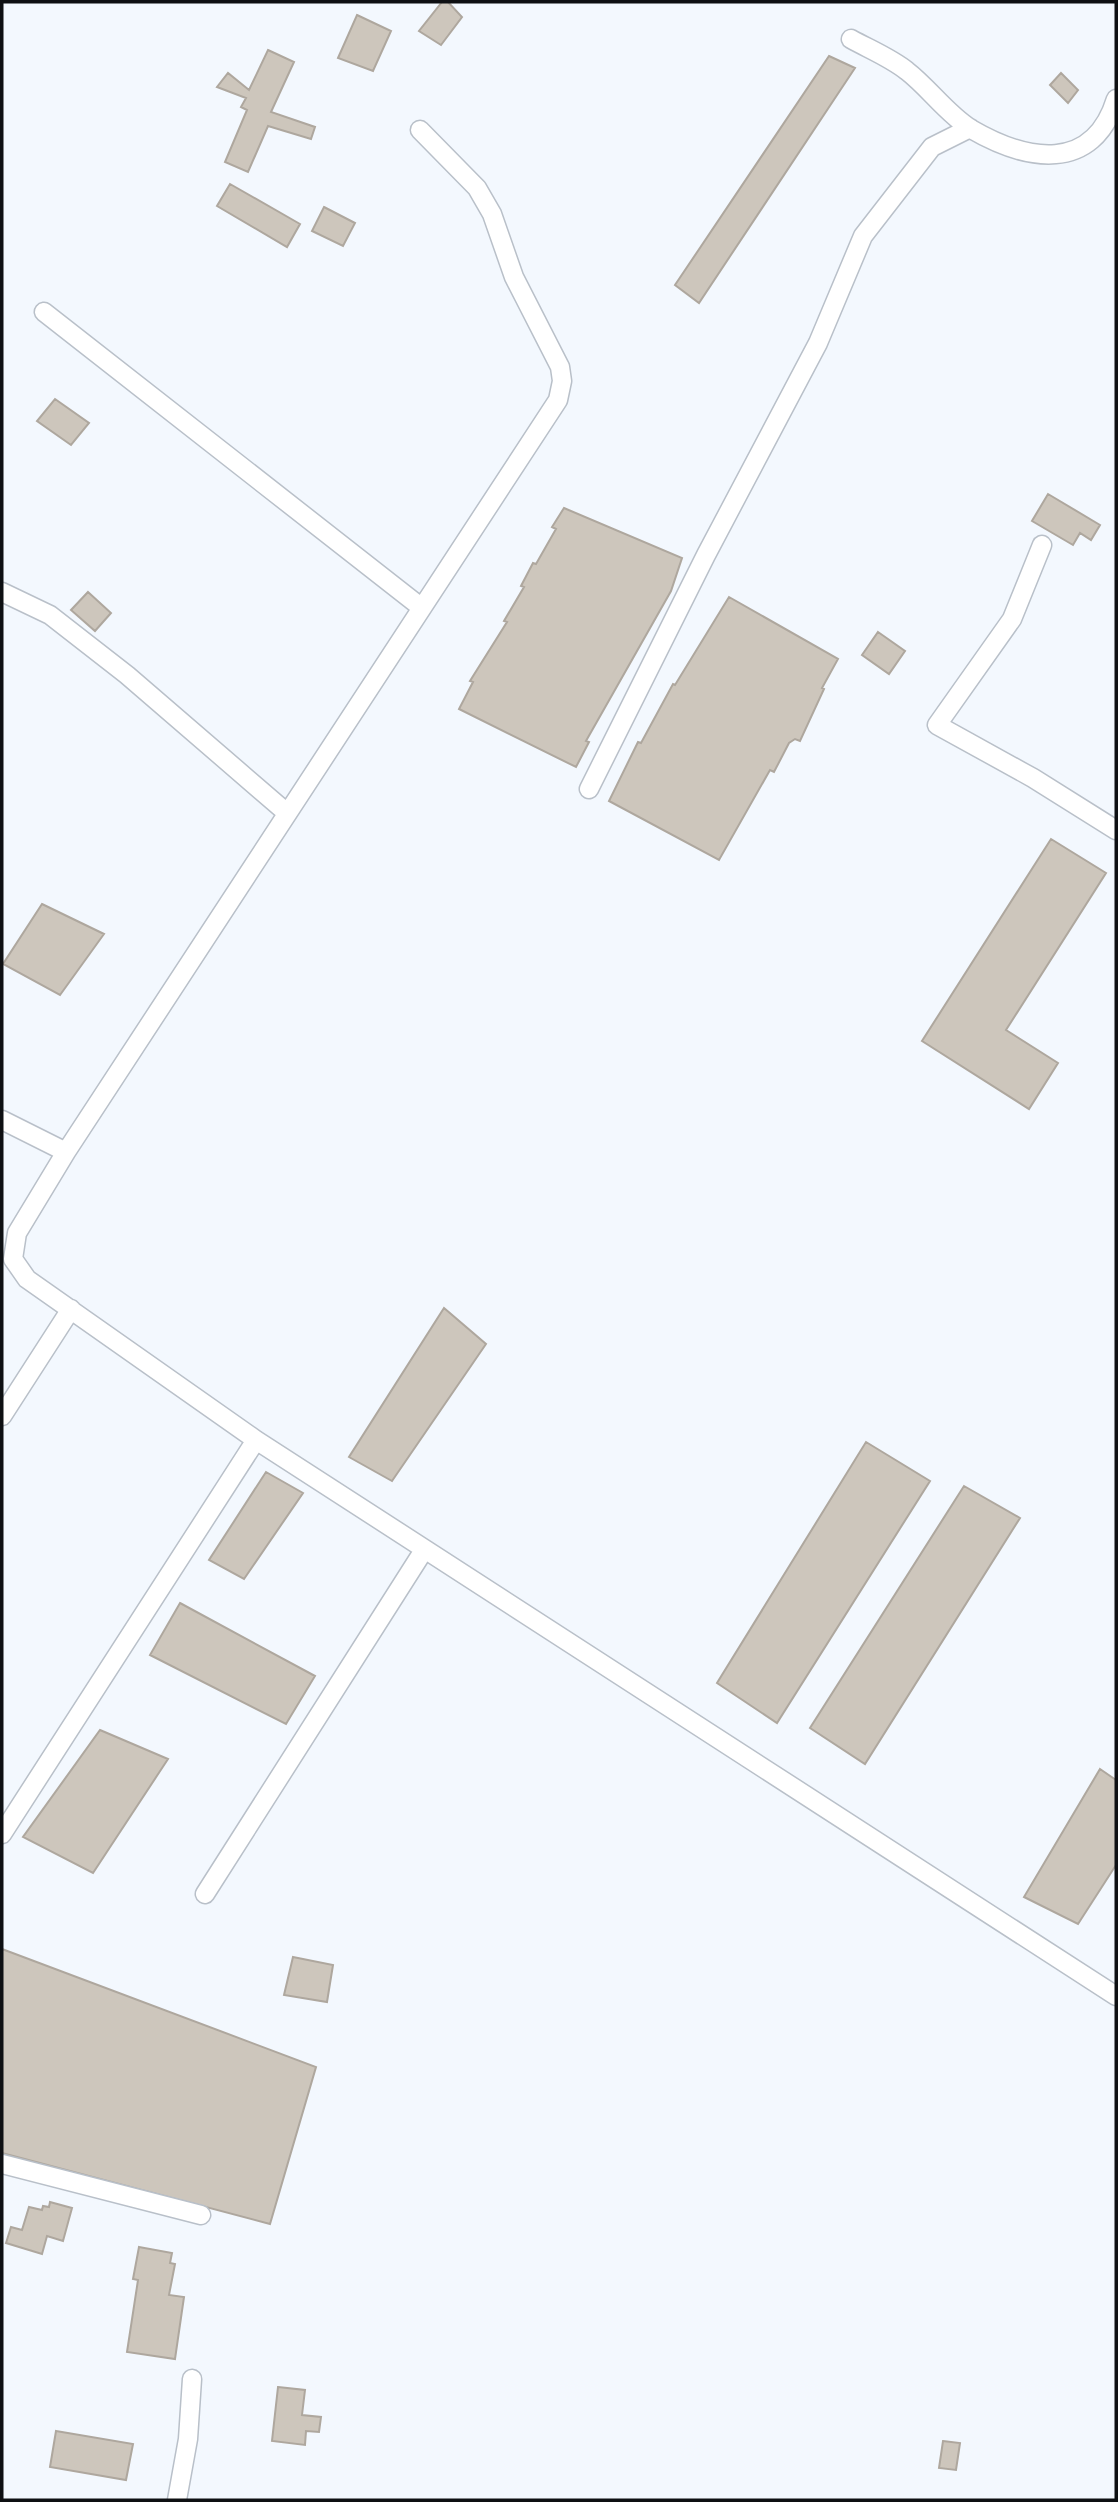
<svg xmlns="http://www.w3.org/2000/svg" width="1118" height="2502" viewBox="0 0 1118 2502" font-family="Roboto,sans-serif">
  <style>
    .building { fill: #cdc6bc; stroke: #aea79e; stroke-width: 2 }
    .lines { fill: none; stroke-linecap: round; stroke-linejoin: round }
    .street-casing { stroke: #b9c0c9; stroke-width: 21 }
    .street { stroke: #fff; stroke-width: 18 }
  </style>
  <rect width="100%" height="100%" fill="#f3f8fe"/>
  <path class="building" d="M 442,2 L 448,2 L 462,17 L 441,45 L 419,31 Z
    M 357,15 L 391,31 L 373,71 L 338,58 Z
    M 268,50 L 294,62 L 271,112 L 315,127 L 311,139 L 268,126 L 248,172 L 225,162 L 247,110 L 241,107 L 246,98 L 217,87 L 228,73 L 249,90 Z
    M 829,56 L 855,68 L 699,303 L 675,285 Z
    M 1061,73 L 1078,90 L 1068,103 L 1050,85 Z
    M 230,184 L 300,224 L 287,247 L 217,206 Z
    M 324,207 L 355,223 L 343,246 L 312,231 Z
    M 55,399 L 89,423 L 71,445 L 37,421 Z
    M 1048,494 L 1100,525 L 1091,540 L 1080,533 L 1073,545 L 1032,521 Z
    M 564,508 L 682,558 L 671,591 L 586,741 L 589,742 L 576,767 L 459,709 L 473,682 L 470,681 L 507,622 L 504,621 L 524,587 L 521,586 L 533,563 L 536,564 L 556,529 L 552,527 Z
    M 88,592 L 111,613 L 95,631 L 71,610 Z
    M 729,597 L 838,659 L 822,688 L 824,689 L 800,741 L 795,739 L 789,743 L 774,772 L 770,770 L 719,860 L 609,801 L 638,742 L 641,743 L 673,684 L 675,685 Z
    M 878,632 L 905,651 L 889,674 L 862,655 Z
    M 1051,839 L 1106,873 L 1006,1030 L 1058,1063 L 1029,1109 L 922,1041 Z
    M 42,904 L 104,934 L 60,995 L 3,964 Z
    M 444,1308 L 486,1344 L 392,1481 L 349,1457 Z
    M 866,1442 L 930,1481 L 777,1723 L 717,1683 Z
    M 266,1472 L 303,1493 L 244,1579 L 209,1560 Z
    M 964,1486 L 1020,1518 L 865,1764 L 810,1728 Z
    M 180,1603 L 315,1676 L 286,1724 L 150,1655 Z
    M 100,1730 L 168,1759 L 93,1873 L 23,1837 Z
    M 1100,1769 L 1116,1780 L 1116,1865 L 1078,1924 L 1024,1897 Z
    M 2,1949 L 316,2067 L 270,2224 L 2,2153 Z
    M 293,1957 L 333,1965 L 327,2002 L 284,1995 Z
    M 50,2202 L 72,2208 L 63,2241 L 47,2236 L 42,2254 L 6,2243 L 11,2227 L 22,2230 L 29,2207 L 42,2210 L 43,2206 L 49,2207 Z
    M 139,2247 L 172,2253 L 170,2263 L 175,2264 L 169,2295 L 184,2297 L 175,2359 L 127,2352 L 138,2280 L 133,2279 Z
    M 278,2387 L 305,2390 L 302,2415 L 321,2417 L 319,2432 L 306,2431 L 305,2445 L 272,2441 Z
    M 56,2431 L 133,2444 L 126,2480 L 50,2467 Z
    M 943,2441 L 960,2443 L 956,2470 L 939,2468 Z"/>
  <g class="lines">
    <defs>
      <path id="street" d="M 851,39 C 869,49 891,58 907,71 C 929,88 947,114 971,129 C 1026,161 1093,174 1116,99
        M 420,130 L 477,188 L 492,214 L 514,277 L 560,367 L 562,381 L 558,400 L 66,1152 L 17,1233 L 13,1259 L 27,1279 L 256,1440 L 1116,1996
        M 44,312 L 422,608
        M 1042,545 L 1012,619 L 937,725 L 1033,778 L 1116,830
        M 2,592 L 50,615 L 127,675 L 287,813
        M 589,789 L 706,555 L 818,343 L 863,236 L 932,147 L 970,128
        M 2,1120 L 66,1152
        M 2,1416 L 71,1309
        M 2,1834 L 256,1440
        M 205,1894 L 424,1550
        M 2,2164 L 201,2215
        M 177,2500 L 188,2439 L 192,2379"/>
    </defs>
    <use href="#street" class="street-casing"/>
    <use href="#street" class="street"/>
  </g>
  <rect width="1118" height="2502" fill="none" stroke="#0e1013" stroke-width="7"/>
</svg>
